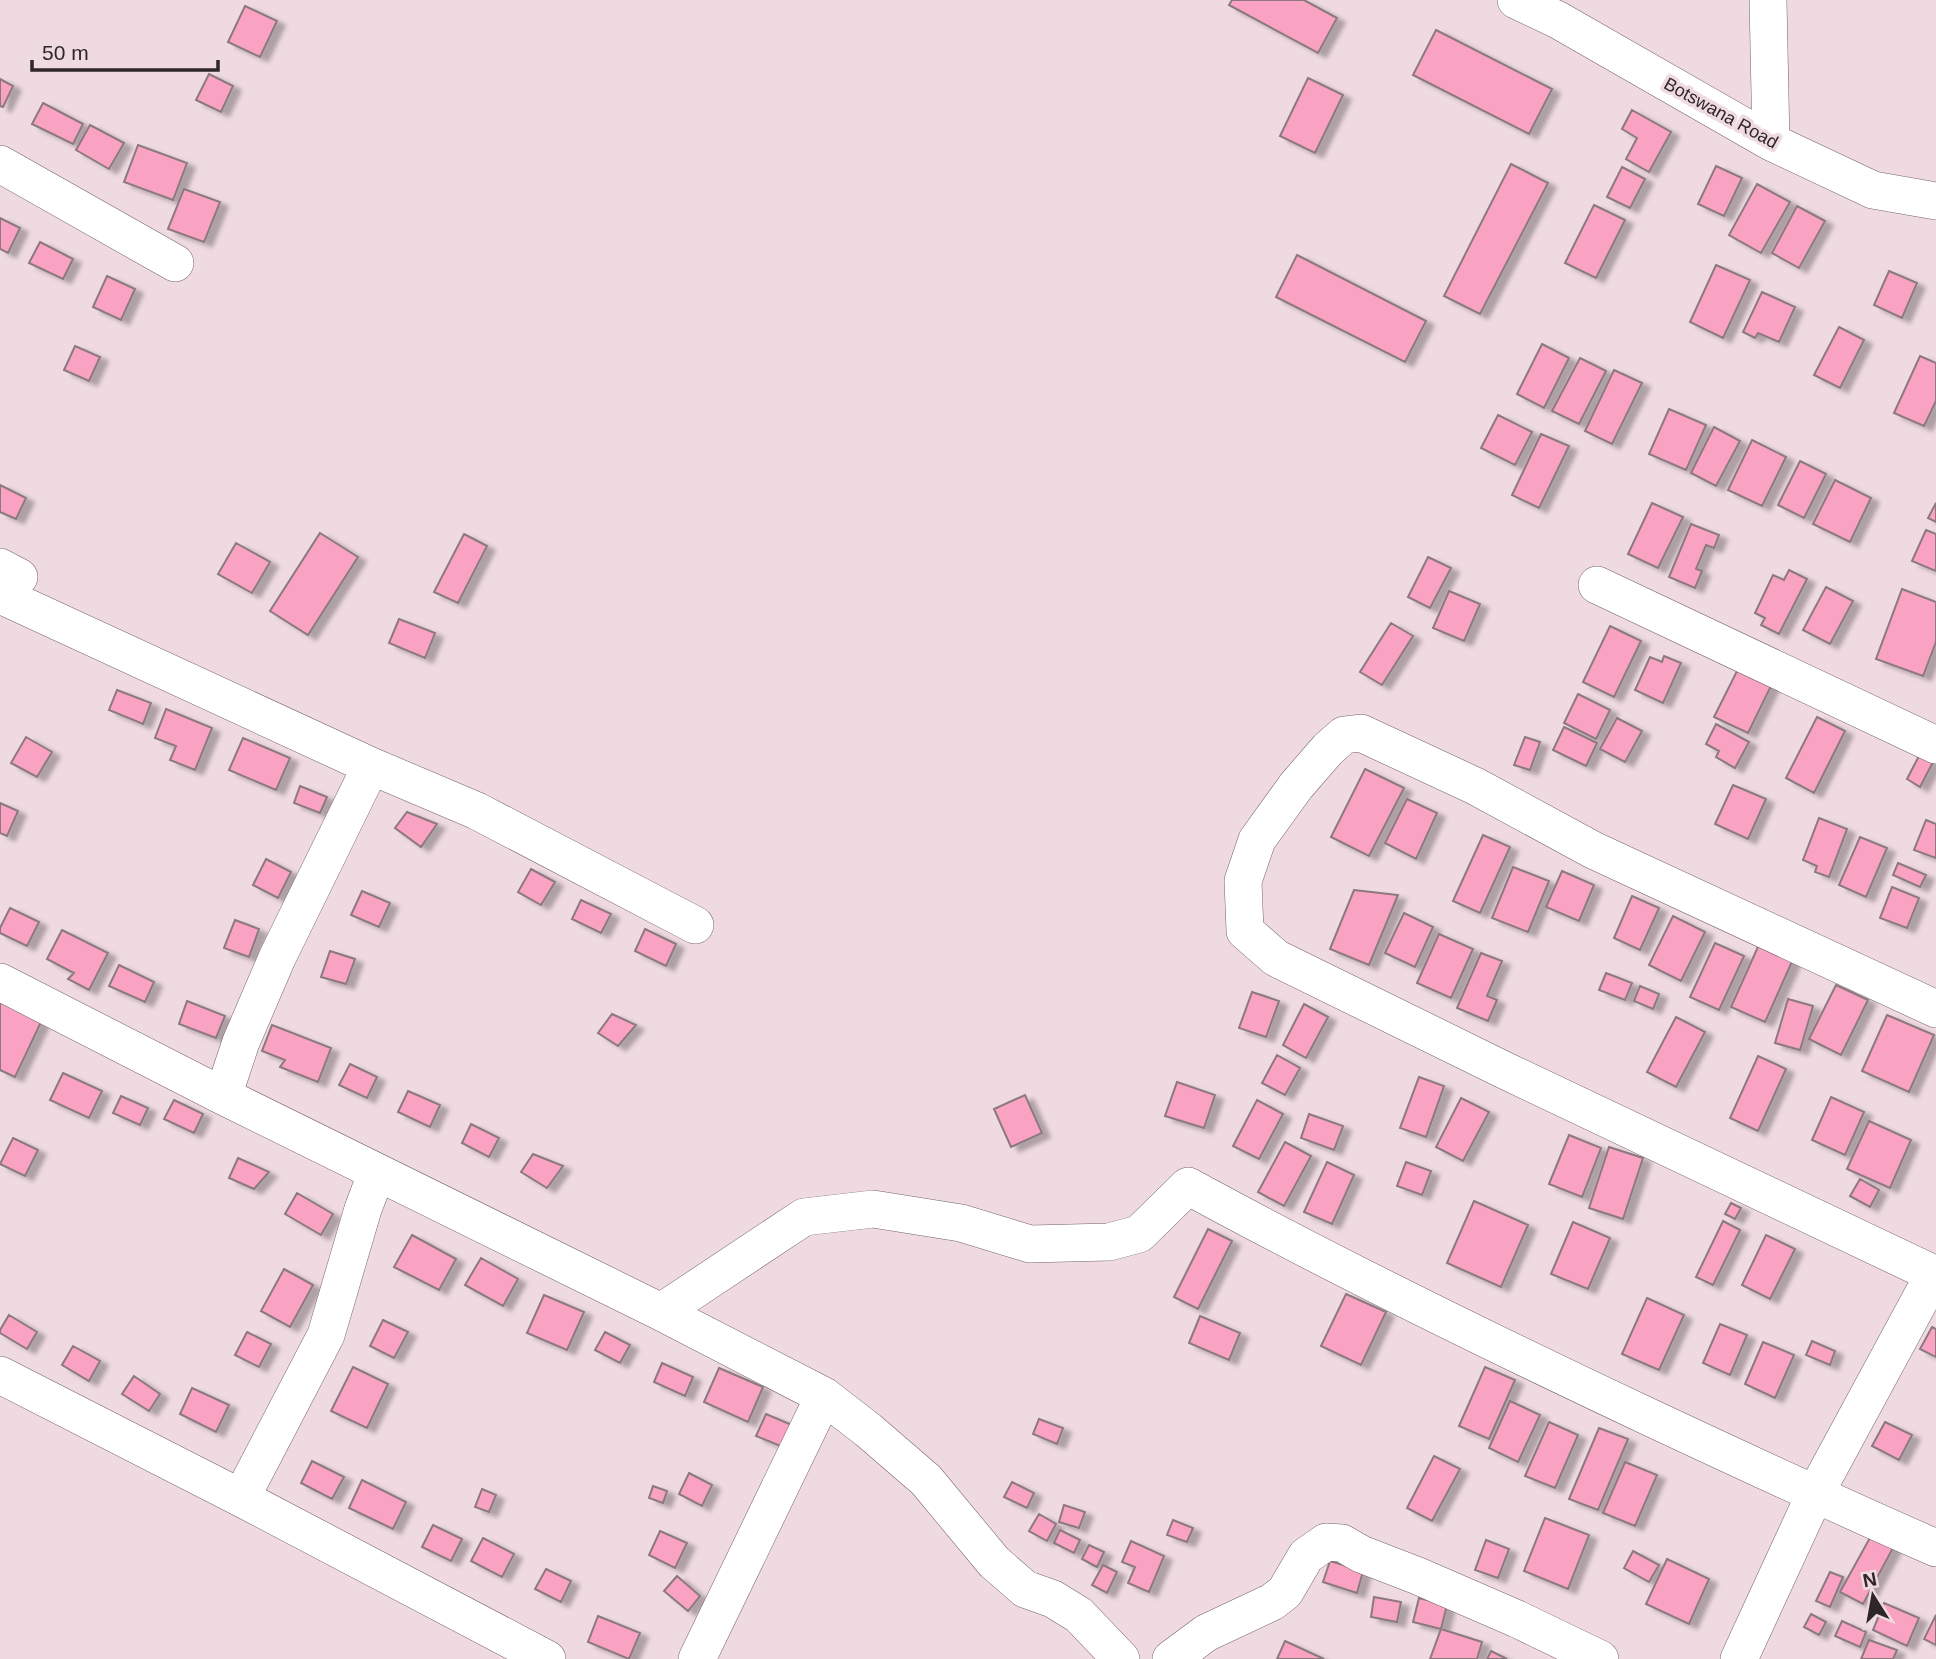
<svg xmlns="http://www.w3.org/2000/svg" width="1936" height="1659" viewBox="0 0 1936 1659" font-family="Arial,sans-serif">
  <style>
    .building { fill: #faa2c2; stroke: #8b797f; stroke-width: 2; filter: url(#shadow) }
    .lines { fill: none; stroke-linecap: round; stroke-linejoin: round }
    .minor-casing { stroke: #76646a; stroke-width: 38 }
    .minor { stroke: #fff; stroke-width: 37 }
    .labels { text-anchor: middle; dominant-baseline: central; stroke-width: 7; stroke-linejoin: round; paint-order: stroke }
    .street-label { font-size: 18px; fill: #2e2628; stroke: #eedae0 }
  </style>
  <defs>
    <filter id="shadow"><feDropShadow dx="8" dy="4.5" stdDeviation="2" flood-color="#0004"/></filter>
  </defs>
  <rect width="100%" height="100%" fill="#eedae0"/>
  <path class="building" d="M 1232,0 L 1304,0 L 1337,18 L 1318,53 L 1229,5 Z
    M 245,6 L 277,21 L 260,57 L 228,42 Z
    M 1436,30 L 1552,89 L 1529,134 L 1413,75 Z
    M 209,74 L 233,86 L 221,112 L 196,100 Z
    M 1308,78 L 1343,95 L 1315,153 L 1280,136 Z
    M 0,79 L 13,86 L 3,107 L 0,106 Z
    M 43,103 L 83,124 L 73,144 L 32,124 Z
    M 1632,110 L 1671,132 L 1649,172 L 1626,159 L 1637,138 L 1622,129 Z
    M 90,125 L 124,143 L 109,169 L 76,150 Z
    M 138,145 L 187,163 L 173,200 L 124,182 Z
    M 1511,164 L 1548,183 L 1480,314 L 1444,296 Z
    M 1716,166 L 1742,178 L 1724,216 L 1698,204 Z
    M 1622,167 L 1645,179 L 1630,208 L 1607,197 Z
    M 1757,184 L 1790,202 L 1761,253 L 1729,235 Z
    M 184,189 L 220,202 L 204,242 L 168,229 Z
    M 1594,205 L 1625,220 L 1596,278 L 1565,263 Z
    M 1797,206 L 1825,221 L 1799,268 L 1772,253 Z
    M 0,218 L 20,228 L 8,253 L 0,249 Z
    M 40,242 L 73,259 L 63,279 L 29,263 Z
    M 1297,255 L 1426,321 L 1405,362 L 1276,297 Z
    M 1716,265 L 1750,280 L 1723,338 L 1690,322 Z
    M 1889,271 L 1917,283 L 1902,318 L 1874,305 Z
    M 107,276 L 135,289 L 121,320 L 93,307 Z
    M 1762,292 L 1795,307 L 1779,342 L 1758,333 L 1755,338 L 1743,332 Z
    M 1839,327 L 1864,340 L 1840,388 L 1814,375 Z
    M 1542,344 L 1569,358 L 1544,408 L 1517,394 Z
    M 75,346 L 100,357 L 89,381 L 64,370 Z
    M 1920,356 L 1936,363 L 1936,401 L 1924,426 L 1894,413 Z
    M 1580,358 L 1606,371 L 1579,424 L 1552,411 Z
    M 1614,370 L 1642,383 L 1612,444 L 1585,431 Z
    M 1669,409 L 1706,425 L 1686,470 L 1649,454 Z
    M 1498,415 L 1532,432 L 1515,465 L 1481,448 Z
    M 1714,427 L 1740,441 L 1716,486 L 1691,473 Z
    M 1541,434 L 1569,446 L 1539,508 L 1512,495 Z
    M 1752,440 L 1786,457 L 1762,506 L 1728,490 Z
    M 1800,461 L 1826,474 L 1804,518 L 1778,505 Z
    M 1835,480 L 1871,498 L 1850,542 L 1813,524 Z
    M 0,485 L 26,498 L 16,519 L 0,512 Z
    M 1652,503 L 1683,517 L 1658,568 L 1628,554 Z
    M 1936,503 L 1936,522 L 1928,518 Z
    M 1691,524 L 1719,535 L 1714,548 L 1706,545 L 1696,569 L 1702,571 L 1695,588 L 1669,577 Z
    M 1926,530 L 1936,534 L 1936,571 L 1912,561 Z
    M 320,533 L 358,557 L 308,635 L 270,611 Z
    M 464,534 L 487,546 L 458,603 L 434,592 Z
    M 236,543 L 270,562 L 252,593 L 218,574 Z
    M 1428,557 L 1451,568 L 1430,608 L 1408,597 Z
    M 1789,570 L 1807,579 L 1779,634 L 1761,625 L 1765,618 L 1755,613 L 1773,575 L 1784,580 Z
    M 1826,587 L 1853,601 L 1830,644 L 1803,630 Z
    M 1902,589 L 1936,602 L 1936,642 L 1923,676 L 1876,659 Z
    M 1449,591 L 1480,604 L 1464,641 L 1433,628 Z
    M 399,619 L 435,633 L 425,658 L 389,643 Z
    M 1391,623 L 1413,636 L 1382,685 L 1360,672 Z
    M 1610,626 L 1641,641 L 1614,697 L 1583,682 Z
    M 1664,656 L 1681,663 L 1663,703 L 1635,690 L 1650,657 L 1662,662 Z
    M 1738,669 L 1771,686 L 1748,733 L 1714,717 Z
    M 117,690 L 151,703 L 143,724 L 109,710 Z
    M 1578,694 L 1610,710 L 1596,739 L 1564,723 Z
    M 166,709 L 212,728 L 195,770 L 170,760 L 176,746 L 155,738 Z
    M 1817,717 L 1845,731 L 1814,793 L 1786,778 Z
    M 1617,718 L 1642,731 L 1625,762 L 1600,749 Z
    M 1716,724 L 1749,742 L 1735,768 L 1716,757 L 1719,751 L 1706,744 Z
    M 1564,727 L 1597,743 L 1586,766 L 1553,750 Z
    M 26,737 L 52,752 L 37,777 L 11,763 Z
    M 1525,737 L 1540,742 L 1530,770 L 1514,765 Z
    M 243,738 L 290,758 L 276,790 L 229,770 Z
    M 1920,754 L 1933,762 L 1920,787 L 1907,779 Z
    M 1365,769 L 1404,788 L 1369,856 L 1331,837 Z
    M 1733,785 L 1766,799 L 1748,839 L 1715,824 Z
    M 300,786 L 327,797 L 320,813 L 294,803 Z
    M 1407,799 L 1437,813 L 1416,859 L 1385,843 Z
    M 0,803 L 18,811 L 7,836 L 0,833 Z
    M 407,812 L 437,824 L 421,847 L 395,828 Z
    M 1819,818 L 1847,829 L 1829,877 L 1815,872 L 1817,866 L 1803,860 Z
    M 1926,820 L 1936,824 L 1936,858 L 1914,850 Z
    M 1483,835 L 1510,847 L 1480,913 L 1453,901 Z
    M 1860,837 L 1887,848 L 1866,897 L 1839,885 Z
    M 266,859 L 291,872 L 278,898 L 253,885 Z
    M 1898,863 L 1926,875 L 1920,887 L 1893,875 Z
    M 1513,867 L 1549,881 L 1528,932 L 1492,918 Z
    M 531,869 L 555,882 L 541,905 L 518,892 Z
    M 1562,871 L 1594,885 L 1579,921 L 1546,907 Z
    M 1892,887 L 1919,898 L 1907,928 L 1880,918 Z
    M 1354,890 L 1398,895 L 1369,965 L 1330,949 Z
    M 362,891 L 390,903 L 379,927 L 351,915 Z
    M 1632,896 L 1659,908 L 1640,950 L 1614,938 Z
    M 581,900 L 611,914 L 601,933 L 572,919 Z
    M 10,908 L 39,922 L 27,946 L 0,933 L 0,928 Z
    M 1404,913 L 1433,927 L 1415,967 L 1385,953 Z
    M 1673,916 L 1705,932 L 1681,981 L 1649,965 Z
    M 235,920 L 259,929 L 249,957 L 224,948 Z
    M 645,929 L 676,944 L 666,966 L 635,951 Z
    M 62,930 L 108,953 L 89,990 L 68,979 L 74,973 L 47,959 Z
    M 1439,934 L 1473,949 L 1451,998 L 1417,983 Z
    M 1761,940 L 1795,955 L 1765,1022 L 1731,1007 Z
    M 1715,943 L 1744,956 L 1719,1010 L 1690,997 Z
    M 330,951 L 355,959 L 346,984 L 321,977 Z
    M 1481,953 L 1502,961 L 1487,996 L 1497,1000 L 1488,1021 L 1457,1008 Z
    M 119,965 L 154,982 L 145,1002 L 109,986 Z
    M 1606,973 L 1632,983 L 1625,1000 L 1599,990 Z
    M 1836,985 L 1868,1000 L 1841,1055 L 1809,1039 Z
    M 1640,986 L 1659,994 L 1653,1009 L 1634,1001 Z
    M 1252,992 L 1279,1001 L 1266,1037 L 1239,1028 Z
    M 1788,999 L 1813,1006 L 1800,1050 L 1775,1043 Z
    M 187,1001 L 225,1016 L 216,1038 L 179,1024 Z
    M 0,1002 L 41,1022 L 15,1077 L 0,1070 Z
    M 1304,1004 L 1328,1017 L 1306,1058 L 1283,1045 Z
    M 612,1014 L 636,1025 L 618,1046 L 598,1033 Z
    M 1887,1015 L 1934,1035 L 1909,1092 L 1862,1071 Z
    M 1676,1017 L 1705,1032 L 1676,1087 L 1647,1072 Z
    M 272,1025 L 331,1048 L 318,1082 L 280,1067 L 285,1060 L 262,1051 Z
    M 1277,1055 L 1300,1068 L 1285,1095 L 1262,1083 Z
    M 1758,1056 L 1786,1069 L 1758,1131 L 1730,1118 Z
    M 350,1064 L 377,1077 L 367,1098 L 339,1085 Z
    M 63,1073 L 102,1091 L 89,1118 L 50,1100 Z
    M 1419,1077 L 1444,1086 L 1426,1137 L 1400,1128 Z
    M 1177,1082 L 1215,1095 L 1204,1128 L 1165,1116 Z
    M 408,1091 L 440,1105 L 430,1127 L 398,1112 Z
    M 1025,1095 L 1042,1133 L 1011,1147 L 994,1109 Z
    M 121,1096 L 148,1108 L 140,1125 L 113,1113 Z
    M 1831,1097 L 1864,1112 L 1845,1155 L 1812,1140 Z
    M 1461,1098 L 1489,1112 L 1463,1161 L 1436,1147 Z
    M 174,1100 L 203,1114 L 194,1133 L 164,1119 Z
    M 1257,1100 L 1283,1114 L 1259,1159 L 1233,1146 Z
    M 1309,1114 L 1343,1126 L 1334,1150 L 1301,1138 Z
    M 1869,1121 L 1911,1140 L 1890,1188 L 1847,1169 Z
    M 471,1124 L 499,1138 L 489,1157 L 462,1143 Z
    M 1569,1135 L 1601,1148 L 1582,1197 L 1549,1184 Z
    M 13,1138 L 38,1150 L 25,1176 L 0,1164 Z
    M 1285,1142 L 1311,1156 L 1284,1206 L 1258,1192 Z
    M 1609,1147 L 1643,1158 L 1623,1219 L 1589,1208 Z
    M 533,1154 L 563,1166 L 547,1188 L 521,1172 Z
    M 238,1158 L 269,1172 L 254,1189 L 229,1178 Z
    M 1327,1162 L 1354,1175 L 1332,1224 L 1304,1212 Z
    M 1406,1162 L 1431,1171 L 1422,1195 L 1397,1186 Z
    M 1860,1179 L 1879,1190 L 1870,1207 L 1850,1196 Z
    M 297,1193 L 333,1214 L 321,1235 L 285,1214 Z
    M 1474,1201 L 1528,1225 L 1501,1287 L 1447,1263 Z
    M 1731,1203 L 1741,1208 L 1735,1219 L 1725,1214 Z
    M 1723,1221 L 1740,1230 L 1713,1285 L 1696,1277 Z
    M 1573,1222 L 1610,1238 L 1588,1289 L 1551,1274 Z
    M 1208,1229 L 1232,1241 L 1198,1309 L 1174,1297 Z
    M 412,1235 L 456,1259 L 439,1290 L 394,1267 Z
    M 1766,1235 L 1795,1249 L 1770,1299 L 1742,1285 Z
    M 481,1258 L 518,1279 L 503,1306 L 465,1285 Z
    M 284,1269 L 313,1285 L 290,1327 L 261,1311 Z
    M 1346,1294 L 1386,1312 L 1361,1365 L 1321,1346 Z
    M 544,1295 L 584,1312 L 567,1350 L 527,1333 Z
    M 1647,1298 L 1684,1315 L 1659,1370 L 1622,1354 Z
    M 9,1315 L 37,1332 L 27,1349 L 0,1333 L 0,1330 Z
    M 1200,1316 L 1240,1333 L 1229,1360 L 1189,1343 Z
    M 383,1320 L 408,1332 L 394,1358 L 370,1346 Z
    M 1720,1324 L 1747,1335 L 1730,1375 L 1703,1363 Z
    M 1932,1327 L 1936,1329 L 1936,1357 L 1920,1349 Z
    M 247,1332 L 271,1344 L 259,1367 L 235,1355 Z
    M 605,1332 L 630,1345 L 620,1363 L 595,1350 Z
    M 1812,1341 L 1835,1351 L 1830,1365 L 1806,1355 Z
    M 1763,1342 L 1794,1355 L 1775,1398 L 1745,1384 Z
    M 73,1346 L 100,1361 L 89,1381 L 62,1365 Z
    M 662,1363 L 693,1377 L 685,1396 L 654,1382 Z
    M 353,1367 L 388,1384 L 367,1428 L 331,1411 Z
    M 1485,1367 L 1515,1380 L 1489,1439 L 1459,1426 Z
    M 719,1368 L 763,1387 L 748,1422 L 704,1402 Z
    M 134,1376 L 160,1394 L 149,1411 L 122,1394 Z
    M 192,1388 L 229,1405 L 216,1432 L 180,1414 Z
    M 1510,1401 L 1540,1415 L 1518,1462 L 1489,1448 Z
    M 766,1414 L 792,1425 L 783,1447 L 756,1436 Z
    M 1039,1419 L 1063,1428 L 1057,1444 L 1033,1434 Z
    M 1549,1422 L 1578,1435 L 1555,1488 L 1525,1476 Z
    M 1885,1422 L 1912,1435 L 1899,1460 L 1872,1446 Z
    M 1599,1428 L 1628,1439 L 1598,1510 L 1569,1499 Z
    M 1434,1456 L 1460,1469 L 1432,1521 L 1407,1508 Z
    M 312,1461 L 344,1477 L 332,1499 L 301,1483 Z
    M 1625,1462 L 1657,1475 L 1635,1526 L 1603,1513 Z
    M 689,1473 L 712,1485 L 702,1506 L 679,1494 Z
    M 362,1480 L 406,1502 L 393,1529 L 349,1508 Z
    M 1012,1482 L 1034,1493 L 1027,1508 L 1004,1497 Z
    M 653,1486 L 667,1491 L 663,1503 L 649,1498 Z
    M 482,1489 L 496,1495 L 489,1512 L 475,1507 Z
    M 1064,1505 L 1085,1512 L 1079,1528 L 1059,1522 Z
    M 1039,1514 L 1056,1524 L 1047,1541 L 1029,1531 Z
    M 1545,1518 L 1589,1535 L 1568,1589 L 1524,1571 Z
    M 1173,1520 L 1193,1528 L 1187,1542 L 1167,1535 Z
    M 433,1525 L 462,1539 L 451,1561 L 422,1547 Z
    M 1060,1530 L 1080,1540 L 1074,1553 L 1054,1543 Z
    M 660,1531 L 687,1543 L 675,1568 L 649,1555 Z
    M 1872,1534 L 1894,1546 L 1863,1604 L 1840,1592 Z
    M 483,1538 L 514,1554 L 502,1577 L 471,1561 Z
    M 1486,1540 L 1509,1549 L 1498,1578 L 1475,1570 Z
    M 1131,1541 L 1164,1556 L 1149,1592 L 1128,1583 L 1135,1567 L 1122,1562 Z
    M 1089,1545 L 1104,1552 L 1097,1567 L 1082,1559 Z
    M 1633,1551 L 1659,1565 L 1649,1582 L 1624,1568 Z
    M 1667,1559 L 1709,1579 L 1689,1624 L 1646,1604 Z
    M 1330,1561 L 1363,1571 L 1357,1593 L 1323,1582 Z
    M 1103,1565 L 1117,1572 L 1107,1593 L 1092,1585 Z
    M 546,1569 L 571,1581 L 561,1602 L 535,1589 Z
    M 1830,1572 L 1843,1577 L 1830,1607 L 1816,1601 Z
    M 677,1576 L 700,1596 L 688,1611 L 664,1591 Z
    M 1374,1597 L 1401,1602 L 1397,1622 L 1371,1617 Z
    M 1419,1598 L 1447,1605 L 1441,1629 L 1413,1622 Z
    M 1884,1603 L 1919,1618 L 1907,1646 L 1873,1630 Z
    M 1811,1614 L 1826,1622 L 1819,1635 L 1804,1627 Z
    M 1936,1615 L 1936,1645 L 1924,1639 Z
    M 598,1616 L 640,1633 L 629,1659 L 588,1642 Z
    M 1842,1621 L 1866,1632 L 1860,1647 L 1835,1636 Z
    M 1441,1629 L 1482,1642 L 1477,1659 L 1430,1659 Z
    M 1869,1640 L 1897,1650 L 1893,1659 L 1861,1659 Z
    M 1285,1641 L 1324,1659 L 1277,1659 Z
    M 1491,1651 L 1507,1659 L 1487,1659 Z"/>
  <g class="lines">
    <defs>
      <path id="minor" d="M 1516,0 L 1558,20 L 1771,142 L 1873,190 L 1936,201
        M 1768,0 L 1771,142
        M 0,164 L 175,263
        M 0,567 L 19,577
        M 1597,585 L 1936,745
        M 9,599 L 371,766 L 477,811 L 695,925
        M 0,982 L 223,1096 L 661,1312 L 824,1396 L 868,1430 L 926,1480 L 994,1562 L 1025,1589 L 1053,1599 L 1079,1615 L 1121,1659
        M 1936,1009 L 1593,850 L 1475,786 L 1361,733 L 1344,735 L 1328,749 L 1296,786 L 1257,840 L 1243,881 L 1245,931 L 1276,958 L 1506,1071 L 1936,1275
        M 223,1096 L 241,1042 L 277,958 L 371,766
        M 661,1312 L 804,1217 L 873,1209 L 961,1223 L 1030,1244 L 1109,1242 L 1139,1234 L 1188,1186 C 1338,1268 1492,1343 1647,1416 C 1743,1461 1839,1506 1936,1548
        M 0,1375 L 241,1498 L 547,1659
        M 241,1498 L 326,1335 L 363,1209 L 377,1172
        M 697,1659 L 824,1396
        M 1171,1659 L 1206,1633 L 1272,1602 L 1285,1592 L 1306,1556 L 1326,1542 L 1342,1543 L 1361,1554 L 1418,1576 L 1517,1619 L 1600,1659
        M 1739,1659 L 1815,1494 L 1934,1274"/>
    </defs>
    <use href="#minor" class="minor-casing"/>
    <use href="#minor" class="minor"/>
  </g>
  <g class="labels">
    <g class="street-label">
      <text transform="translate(1721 113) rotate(29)">Botswana Road</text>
    </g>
  </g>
  <g transform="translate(1873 1596) rotate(349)" stroke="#eedae0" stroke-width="5" paint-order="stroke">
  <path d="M0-5L12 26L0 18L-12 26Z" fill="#2e2628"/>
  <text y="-10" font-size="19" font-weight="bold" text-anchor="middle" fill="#2e2628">N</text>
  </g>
  <path d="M32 60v10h186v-10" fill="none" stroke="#2e2628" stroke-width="3.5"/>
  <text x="42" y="60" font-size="21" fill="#2e2628" stroke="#eedae0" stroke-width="5" paint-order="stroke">50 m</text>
</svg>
